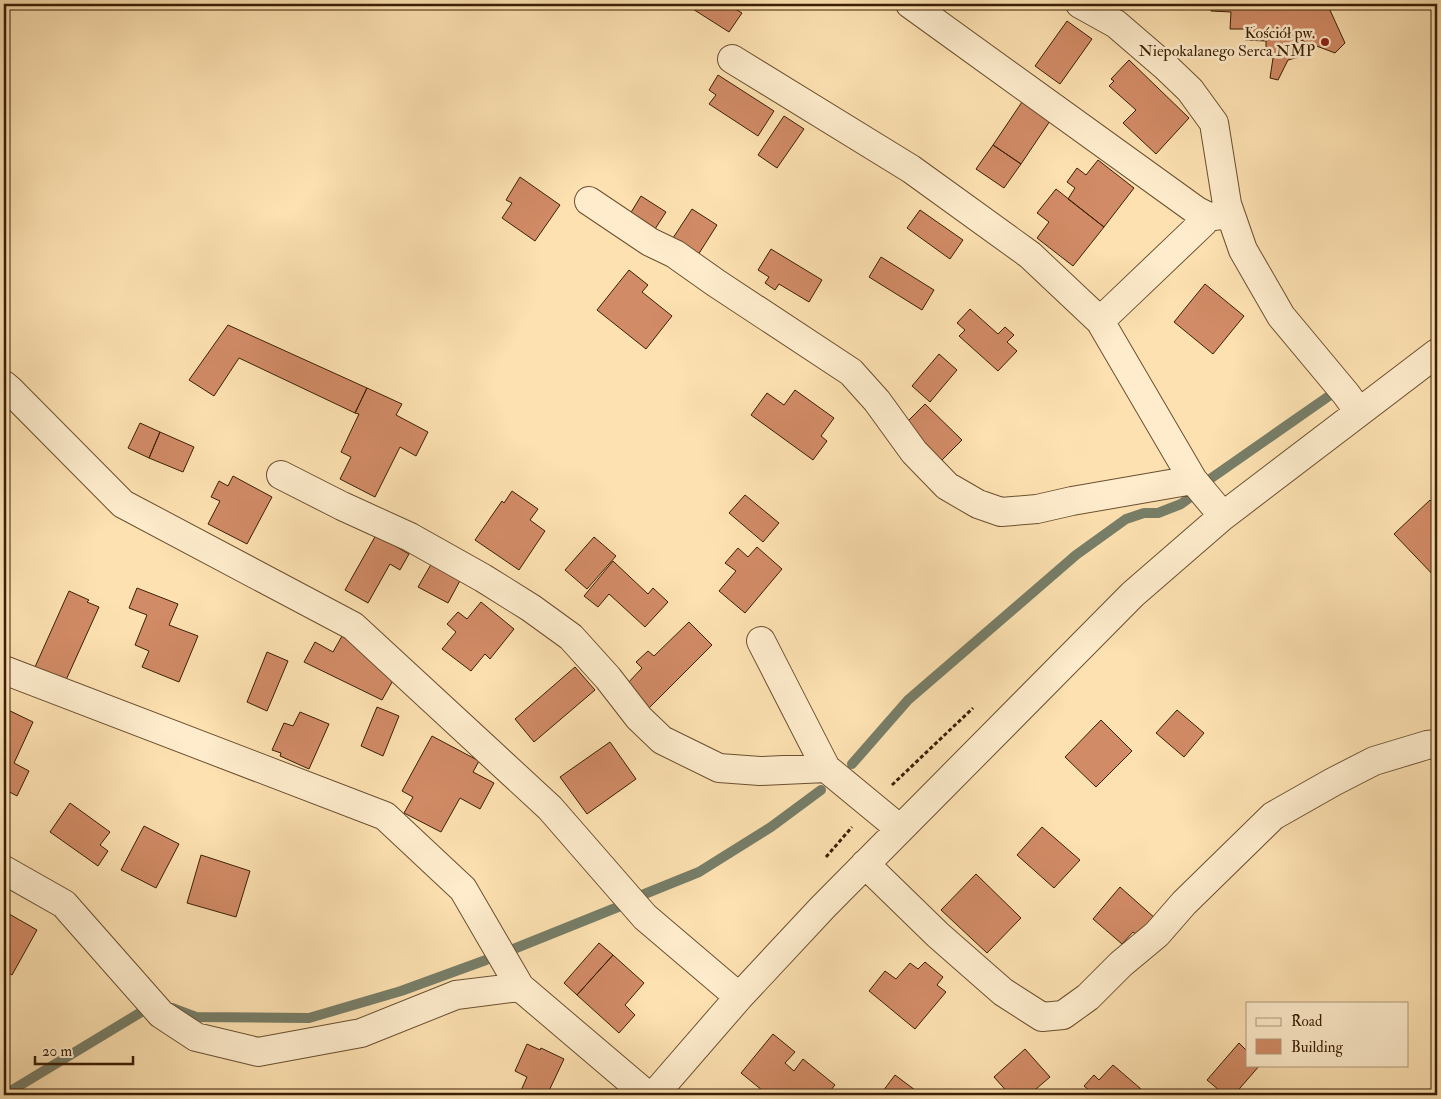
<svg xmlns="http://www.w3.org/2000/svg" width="1441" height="1099" viewBox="0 0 1441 1099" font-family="'IM FELL Double Pica',serif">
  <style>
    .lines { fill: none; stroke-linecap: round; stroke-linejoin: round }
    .stream { stroke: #777e68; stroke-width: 10 }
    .building { fill: #d18b66; stroke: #3a1f05 }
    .minor-casing { stroke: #6b5030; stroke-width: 30 }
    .path { stroke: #3a1f05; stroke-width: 3; stroke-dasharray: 4 2.5; stroke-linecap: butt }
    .minor { stroke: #feeccc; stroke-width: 28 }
    .poi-dot { fill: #8f2418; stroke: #feeccc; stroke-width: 2 }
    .labels { text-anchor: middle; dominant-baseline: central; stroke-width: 5; stroke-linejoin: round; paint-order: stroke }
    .poi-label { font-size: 16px; fill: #3a1f05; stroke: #feeccc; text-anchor: end }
  </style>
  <rect width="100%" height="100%" fill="#fde1b1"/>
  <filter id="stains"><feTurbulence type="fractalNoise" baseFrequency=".004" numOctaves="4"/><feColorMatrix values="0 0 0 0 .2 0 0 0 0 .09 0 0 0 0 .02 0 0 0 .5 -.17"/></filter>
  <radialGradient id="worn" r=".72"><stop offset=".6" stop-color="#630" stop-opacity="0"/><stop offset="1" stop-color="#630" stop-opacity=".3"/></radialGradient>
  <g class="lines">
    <path class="stream" d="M 1210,479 L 1329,396
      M 852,764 L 908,700 L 1076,555 L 1126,519 L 1144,513 L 1158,513 L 1181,504 L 1192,496
      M 642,895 L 699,872 L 771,827 L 821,790
      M 511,950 L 618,907
      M 172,1008 L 196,1017 L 309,1018 L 401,991 L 486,960
      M 4,1095 L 143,1011"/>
  </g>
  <path class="building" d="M 685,4 L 727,4 L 742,13 L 729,32 Z
    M 1212,4 L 1344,4 L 1344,6 L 1329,8 L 1345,43 L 1335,53 L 1298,39 L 1299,57 L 1288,60 L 1278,80 L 1270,78 L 1273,58 L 1266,57 L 1266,41 L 1245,40 L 1245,29 L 1230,29 L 1231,12 L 1211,11 Z
    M 1067,21 L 1092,39 L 1060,84 L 1035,66 Z
    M 1129,60 L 1189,118 L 1156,154 L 1123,123 L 1136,110 L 1109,86 L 1114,81 L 1111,79 Z
    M 718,75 L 774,111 L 758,136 L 709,104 L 716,95 L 709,90 Z
    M 1022,102 L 1050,121 L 1021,164 L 993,145 Z
    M 784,116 L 804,129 L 777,168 L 758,155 Z
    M 993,145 L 1021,164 L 1004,188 L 976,169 Z
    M 1098,160 L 1134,188 L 1104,227 L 1068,199 L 1075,188 L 1067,182 L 1077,168 L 1086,175 Z
    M 520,177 L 560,205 L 535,241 L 502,218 L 512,203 L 506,200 Z
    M 1056,189 L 1104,227 L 1073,266 L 1037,238 L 1049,222 L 1037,213 Z
    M 641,196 L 666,212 L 655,229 L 630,214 Z
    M 692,209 L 717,225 L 698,255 L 673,238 Z
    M 920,210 L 963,240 L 950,259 L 907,228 Z
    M 771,249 L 822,280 L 809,302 L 779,284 L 775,290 L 765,283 L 769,277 L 758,270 Z
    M 881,257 L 934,290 L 922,310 L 869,277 Z
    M 629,270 L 648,285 L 642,292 L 672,316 L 646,349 L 597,310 Z
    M 1205,284 L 1244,316 L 1213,354 L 1174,322 Z
    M 970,309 L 998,334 L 1005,327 L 1014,335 L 1007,342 L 1017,351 L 998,371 L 959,336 L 965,330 L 957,323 Z
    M 228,325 L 367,388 L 355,413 L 239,358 L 214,396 L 189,380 Z
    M 939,354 L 957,370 L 930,402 L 912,386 Z
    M 367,388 L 402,404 L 396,415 L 428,432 L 416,456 L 400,447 L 375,497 L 340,479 L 351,457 L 341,452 L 359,414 L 355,413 Z
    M 795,390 L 834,418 L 821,436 L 827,441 L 813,460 L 751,415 L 767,393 L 784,405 Z
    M 925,404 L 962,440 L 941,461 L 904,425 Z
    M 140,423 L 160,432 L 149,458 L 128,448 Z
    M 160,432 L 194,447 L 183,472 L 149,458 Z
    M 233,476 L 272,497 L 247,544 L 208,524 L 220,501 L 211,497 L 219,481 L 228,486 Z
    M 512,491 L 538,509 L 530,520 L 545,531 L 519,570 L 475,540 L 502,501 L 504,503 Z
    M 745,495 L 779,523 L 763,542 L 729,513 Z
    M 1430,500 L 1437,507 L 1437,579 L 1394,534 Z
    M 376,535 L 409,554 L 400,570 L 390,564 L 368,603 L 345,590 Z
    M 594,537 L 616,556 L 587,589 L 565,570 Z
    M 757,547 L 782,569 L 745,613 L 719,591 L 736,571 L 725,563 L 738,548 L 748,557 Z
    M 433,561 L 462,577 L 448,603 L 418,587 Z
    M 613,561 L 648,594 L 653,588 L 668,602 L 645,627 L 609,594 L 598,607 L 584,596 Z
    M 137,588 L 178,604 L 169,625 L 198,636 L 179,682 L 142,667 L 149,651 L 135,645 L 147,615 L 129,608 Z
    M 69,591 L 89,600 L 87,602 L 99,607 L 66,680 L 35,667 Z
    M 481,602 L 514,629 L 490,659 L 485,654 L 471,671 L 442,649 L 456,632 L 447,624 L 458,612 L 467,619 Z
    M 689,622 L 712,645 L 649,708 L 626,685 L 642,668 L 636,662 L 648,651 L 654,656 Z
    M 342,636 L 396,675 L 382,700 L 304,662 L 315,642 L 333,652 Z
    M 267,652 L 288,661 L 267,711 L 247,702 Z
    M 575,667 L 595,690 L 534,742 L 515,719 Z
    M 377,707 L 399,716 L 383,756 L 361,746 Z
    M 4,708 L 33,722 L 14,763 L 29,771 L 17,796 L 4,789 Z
    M 1177,710 L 1204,733 L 1184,757 L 1156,733 Z
    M 300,712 L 329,724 L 309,769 L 280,756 L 281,753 L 272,750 L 284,723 L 293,726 Z
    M 1101,720 L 1132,751 L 1096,787 L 1065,757 Z
    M 432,736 L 479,761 L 473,772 L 494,783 L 480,809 L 460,798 L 441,832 L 404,813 L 413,797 L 402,791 Z
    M 610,742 L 636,779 L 587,814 L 560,777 Z
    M 70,803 L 110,832 L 100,845 L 108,851 L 98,866 L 50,832 Z
    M 144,826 L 179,844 L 156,888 L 121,870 Z
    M 1042,827 L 1080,860 L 1054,888 L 1017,855 Z
    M 201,855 L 250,871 L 236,917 L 187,903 Z
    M 976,874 L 1021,918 L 987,953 L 941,910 Z
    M 1120,887 L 1156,919 L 1140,937 L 1133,932 L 1122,944 L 1093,919 Z
    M 4,911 L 37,930 L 12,975 L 4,970 Z
    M 599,943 L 613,955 L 577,995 L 564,983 Z
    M 613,955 L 644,983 L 625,1005 L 635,1015 L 619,1033 L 577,995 Z
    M 925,962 L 943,977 L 937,985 L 946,992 L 915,1029 L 869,991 L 885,971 L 896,979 L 910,963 L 918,969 Z
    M 773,1034 L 795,1052 L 785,1063 L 794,1071 L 803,1059 L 835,1085 L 827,1095 L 768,1095 L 741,1073 Z
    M 1239,1043 L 1247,1051 L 1247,1065 L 1260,1065 L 1234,1095 L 1225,1095 L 1207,1080 Z
    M 527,1044 L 540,1050 L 541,1048 L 564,1059 L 547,1095 L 519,1095 L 527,1077 L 515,1071 Z
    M 1025,1049 L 1050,1077 L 1029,1095 L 1010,1095 L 994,1077 Z
    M 1113,1065 L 1141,1089 L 1136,1095 L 1086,1095 L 1090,1091 L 1084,1086 L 1094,1075 L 1099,1080 Z
    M 895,1075 L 919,1093 L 917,1095 L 880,1095 Z
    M 947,1089 L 955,1095 L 942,1095 Z"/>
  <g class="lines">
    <defs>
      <path id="minor" d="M 910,4 L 1197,211 L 1209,217 L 1227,214
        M 1080,4 L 1116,24 L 1166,67 L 1190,90 L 1214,123 L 1227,204 L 1243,250 L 1281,316 L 1346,394 L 1359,412
        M 732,59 L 911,169 L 1030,255 L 1100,321 L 1209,217
        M 589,201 L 650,242 L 675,254 L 716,283 L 851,372 L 877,401 L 914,452 L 947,486 L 978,504 L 1001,512 L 1037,509 L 1072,501 L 1193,480 L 1223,516
        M 1100,321 L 1193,480
        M 4,385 L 10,390 L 123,504 L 353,626 L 550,808 L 645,917 L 739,997
        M 281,475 L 342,506 L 410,537 L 483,578 L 531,608 L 571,637 L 608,678 L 639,718 L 662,740 L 719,768 L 760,771 L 826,768 L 900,829
        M 761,641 L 826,768
        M 4,670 L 385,816 L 463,889 L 520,987 L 647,1095
        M 865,864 L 938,935 L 1003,992 L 1042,1017 L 1063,1015 L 1088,997 L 1121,964 L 1157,934 L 1184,903 L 1273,816 L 1333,782 L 1374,761 L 1427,745 L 1437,744
        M 4,870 L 64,904 L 161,1014 L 196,1037 L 258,1052 L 361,1033 L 456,995 L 520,987
        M 654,1095 L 739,997 L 823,907 L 1133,594 L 1223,516 L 1437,353"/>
    </defs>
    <use href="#minor" class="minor-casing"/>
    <path class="path" d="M 892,785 L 973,708
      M 826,857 L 852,827"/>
    <use href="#minor" class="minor"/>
  </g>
  <circle class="poi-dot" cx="1325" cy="42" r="5"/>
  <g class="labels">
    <g class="poi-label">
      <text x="1315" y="33">Kościół pw.<tspan x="1315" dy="18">Niepokalanego Serca NMP</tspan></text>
    </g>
  </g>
  <rect width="1441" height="1099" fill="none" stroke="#fde1b1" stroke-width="20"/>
  <rect x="5" y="5" width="1431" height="1089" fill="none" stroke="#3a1f05" stroke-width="2.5"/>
  <rect x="10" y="10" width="1421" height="1079" fill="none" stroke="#3a1f05"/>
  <rect x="1246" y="1002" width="162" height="65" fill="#feeccc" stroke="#b09a7c"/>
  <rect x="1256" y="1018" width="25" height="8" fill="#feeccc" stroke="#b09a7c"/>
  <text x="1291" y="1026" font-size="15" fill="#3a1f05">Road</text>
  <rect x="1256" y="1039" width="25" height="15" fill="#d18b66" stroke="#b09a7c"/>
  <text x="1291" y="1052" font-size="15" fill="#3a1f05">Building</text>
  <path d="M35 1056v8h98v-8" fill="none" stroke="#3a1f05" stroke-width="2.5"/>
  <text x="42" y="1056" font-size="15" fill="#3a1f05" stroke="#feeccc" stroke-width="4" paint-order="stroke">20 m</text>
  <rect width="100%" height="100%" filter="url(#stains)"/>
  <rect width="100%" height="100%" fill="url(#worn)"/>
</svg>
